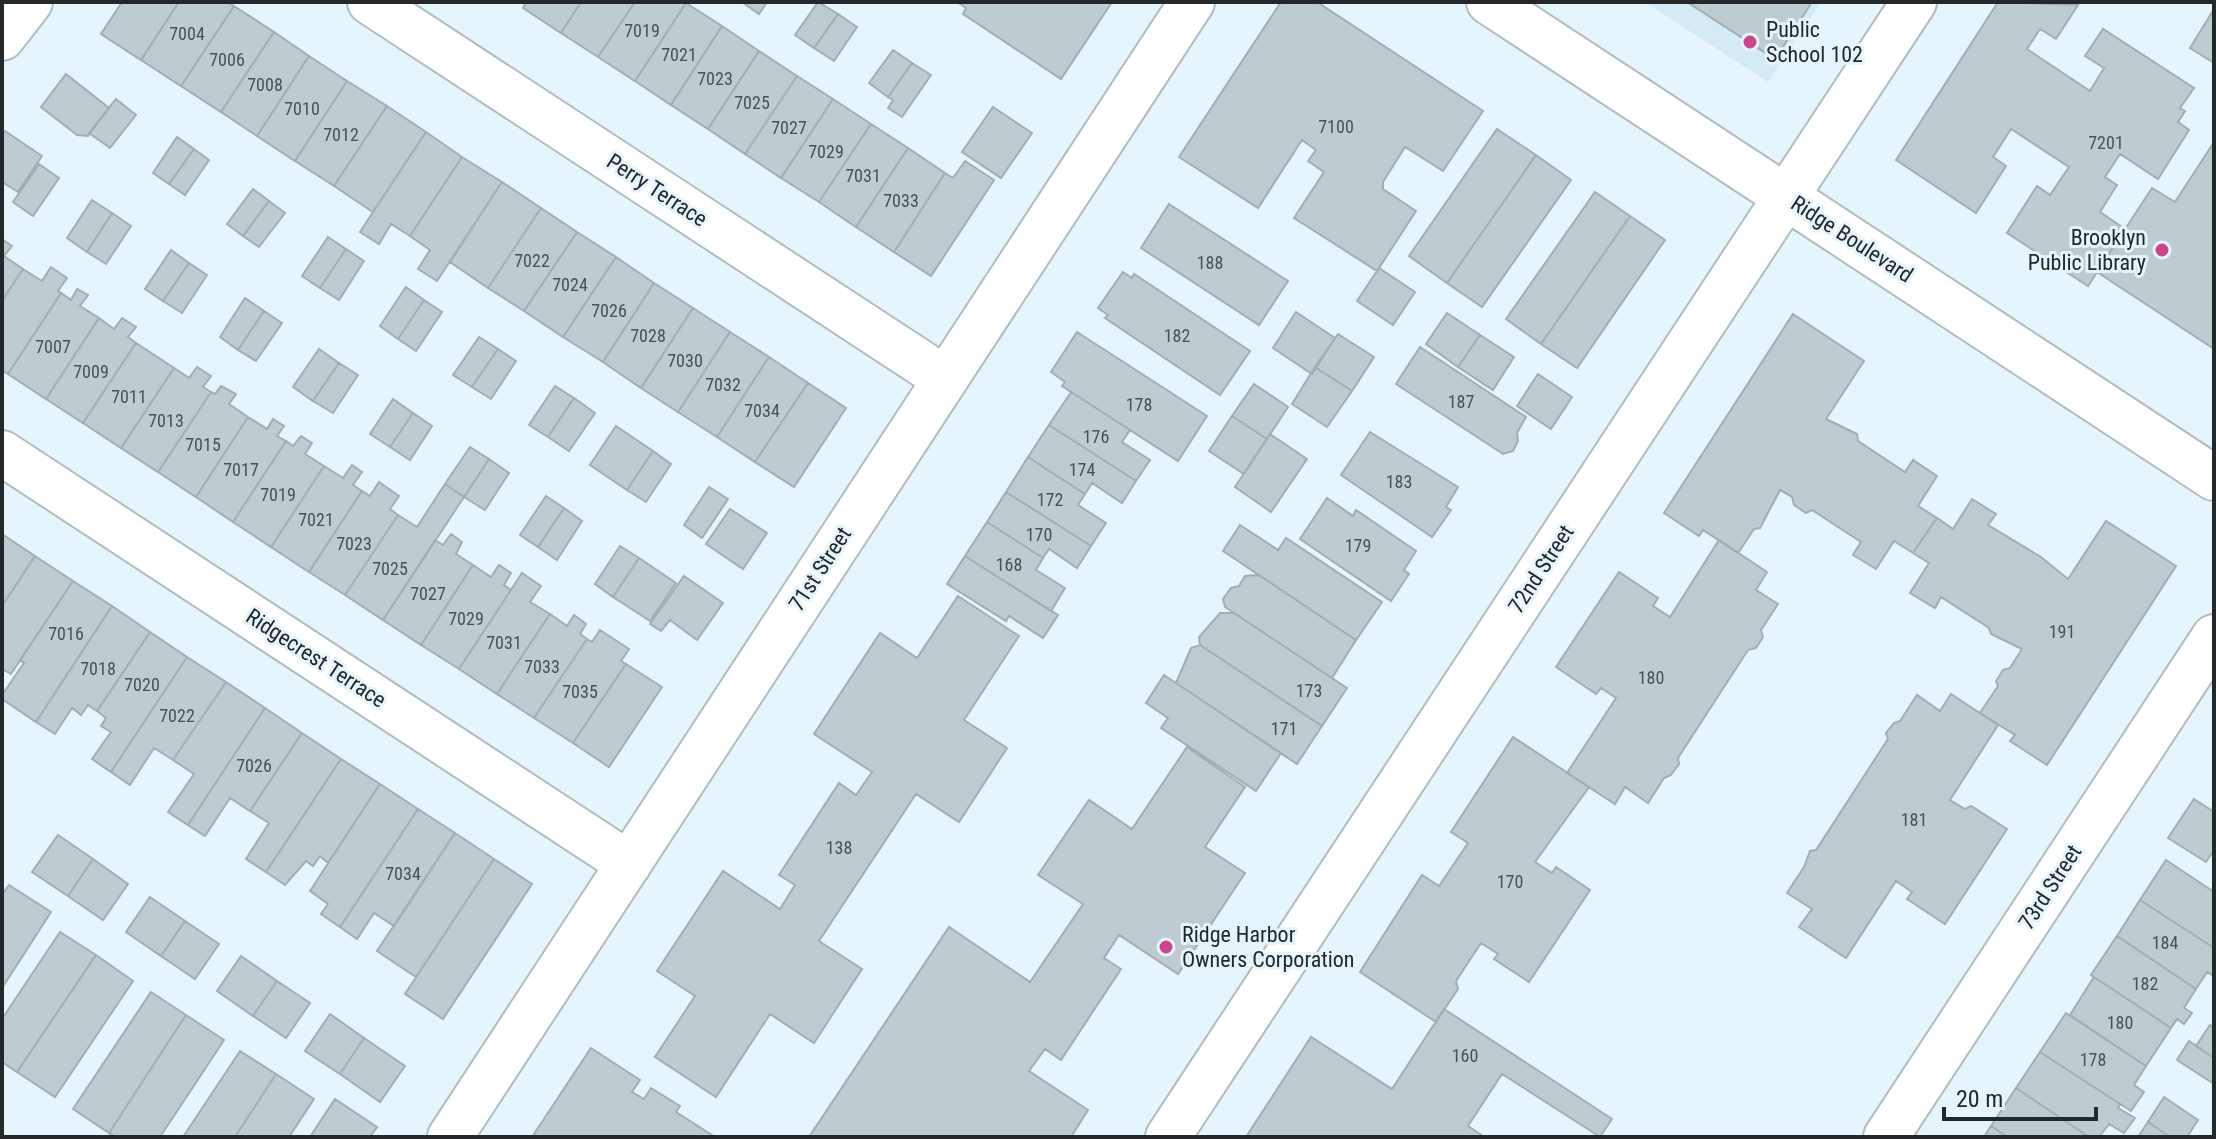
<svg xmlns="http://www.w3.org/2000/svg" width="2216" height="1139" viewBox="0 0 2216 1139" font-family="'Roboto Condensed',sans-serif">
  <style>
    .built { fill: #d4eaf4 }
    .building { fill: #becbd1; stroke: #a1afb5; stroke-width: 2 }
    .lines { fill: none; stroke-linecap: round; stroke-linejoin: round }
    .minor-casing { stroke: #afbdc3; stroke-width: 48 }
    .minor { stroke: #fff; stroke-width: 44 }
    .poi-dot { fill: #ca468c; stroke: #e6f5fb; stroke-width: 3 }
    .labels { text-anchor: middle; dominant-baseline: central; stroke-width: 6; stroke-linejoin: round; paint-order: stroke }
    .number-label { font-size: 18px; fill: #4a5154 }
    .poi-label { font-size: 22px; fill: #23282a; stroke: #e6f5fb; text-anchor: start }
    .street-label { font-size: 22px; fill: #23282a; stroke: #e6f5fb }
  </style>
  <rect width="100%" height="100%" fill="#e6f5fb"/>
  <path class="built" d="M 1645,2 L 1821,2 L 1768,82 Z"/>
  <path class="building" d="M 122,2 L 179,2 L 141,60 L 101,34 Z
    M 179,2 L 227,2 L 234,6 L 181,86 L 141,60 Z
    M 526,2 L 581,2 L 561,33 L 523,8 Z
    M 581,2 L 635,2 L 598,57 L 561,33 Z
    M 635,2 L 686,3 L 635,81 L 598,57 Z
    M 742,2 L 767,2 L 759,14 Z
    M 818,2 L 838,14 L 814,48 L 795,35 Z
    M 957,2 L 1112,2 L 1061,79 L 963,14 L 966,8 Z
    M 1281,2 L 1317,2 L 1483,111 L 1443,171 L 1405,147 L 1383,182 L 1383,189 L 1416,211 L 1377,271 L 1294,218 L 1324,172 L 1308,161 L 1316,150 L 1302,140 L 1258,208 L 1179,157 Z
    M 1687,2 L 1812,2 L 1775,59 Z
    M 1998,2 L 2078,5 L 2056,39 L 2040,29 L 2027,49 L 2090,91 L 2104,68 L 2085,56 L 2103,29 L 2194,88 L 2180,108 L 2185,111 L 2178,122 L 2189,130 L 2158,179 L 2120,154 L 2105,177 L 2117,185 L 2100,212 L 2125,229 L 2088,286 L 2007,233 L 2037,186 L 2050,195 L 2069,167 L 2011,129 L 1993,157 L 2006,166 L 1976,213 L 1896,160 Z
    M 686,3 L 722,26 L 671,105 L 635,81 Z
    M 234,6 L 274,32 L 221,112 L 181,86 Z
    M 2214,9 L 2214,63 L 2190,48 Z
    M 838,14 L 857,27 L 834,61 L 814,48 Z
    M 722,26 L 759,51 L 708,129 L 671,105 Z
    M 274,32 L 309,56 L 257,136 L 221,112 Z
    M 893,50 L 912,63 L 888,97 L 869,83 Z
    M 759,51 L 797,76 L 745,154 L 708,129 Z
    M 309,56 L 347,81 L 295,161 L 257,136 Z
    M 912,63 L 931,75 L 902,117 L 888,108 L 893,100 L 888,97 Z
    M 66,74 L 109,108 L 88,136 L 77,135 L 41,107 Z
    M 797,76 L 833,99 L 781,178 L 745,154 Z
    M 347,81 L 387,106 L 334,186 L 295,161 Z
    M 116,99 L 136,115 L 110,148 L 89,133 Z
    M 833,99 L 871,124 L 819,202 L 781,178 Z
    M 387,106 L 426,132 L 373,212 L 334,186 Z
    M 993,107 L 1032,133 L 1001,178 L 962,152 Z
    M 871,124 L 908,148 L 856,227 L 819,202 Z
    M 1497,129 L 1536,155 L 1447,283 L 1409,256 Z
    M 5,131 L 42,156 L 18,192 L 2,182 L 2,135 Z
    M 426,132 L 462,157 L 410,236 L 391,224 L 379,244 L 360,232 Z
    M 177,137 L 194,149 L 169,184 L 153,173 Z
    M 2214,142 L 2214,349 L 2097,272 L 2152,188 L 2175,202 Z
    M 908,148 L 945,173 L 894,252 L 856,227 Z
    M 194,149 L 209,160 L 185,195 L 169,184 Z
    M 1536,155 L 1571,180 L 1482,307 L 1447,283 Z
    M 462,157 L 502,182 L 437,281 L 418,269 L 430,250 L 410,236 Z
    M 965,161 L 994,180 L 931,276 L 894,252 L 945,173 L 953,178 Z
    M 39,164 L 59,178 L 33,216 L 13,202 Z
    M 502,182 L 541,208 L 488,288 L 450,262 Z
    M 253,189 L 269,201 L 243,236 L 227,224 Z
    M 1595,192 L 1630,216 L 1541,344 L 1506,319 Z
    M 92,200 L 112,213 L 87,252 L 67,238 Z
    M 269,201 L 285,213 L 259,247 L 243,236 Z
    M 1169,204 L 1288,281 L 1259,325 L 1141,248 Z
    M 541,208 L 577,232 L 524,311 L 488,288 Z
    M 112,213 L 131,226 L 106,264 L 87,252 Z
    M 1630,216 L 1665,240 L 1577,368 L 1541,344 Z
    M 577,232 L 616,257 L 563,337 L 524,311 Z
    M 328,237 L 346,249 L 320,288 L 302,276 Z
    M 2,239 L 12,246 L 4,256 L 23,269 L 2,301 Z
    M 346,249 L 364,261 L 339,300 L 320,288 Z
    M 171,250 L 189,263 L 163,301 L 145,289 Z
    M 616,257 L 654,283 L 603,362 L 563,337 Z
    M 189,263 L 207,275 L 182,313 L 163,301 Z
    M 51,267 L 67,278 L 58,291 L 61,293 L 8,374 L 2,370 L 2,301 L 23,269 L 42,281 Z
    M 1379,268 L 1415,292 L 1393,325 L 1357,301 Z
    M 1123,272 L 1132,278 L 1134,274 L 1250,351 L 1220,395 L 1105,318 L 1108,315 L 1098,308 Z
    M 654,283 L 693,308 L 641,388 L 603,362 Z
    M 406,287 L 424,300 L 398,339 L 380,326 Z
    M 77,289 L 88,295 L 80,306 L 99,318 L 46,399 L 8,374 L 61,293 L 71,300 Z
    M 245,298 L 264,311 L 238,350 L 220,337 Z
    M 424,300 L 442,312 L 416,351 L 398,339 Z
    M 693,308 L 730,332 L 678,412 L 641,388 Z
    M 264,311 L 282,323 L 256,361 L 238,350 Z
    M 1296,312 L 1335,338 L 1312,374 L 1273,348 Z
    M 1447,313 L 1480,335 L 1458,367 L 1426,344 Z
    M 1793,314 L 1864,361 L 1826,419 L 1857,434 L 1858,441 L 1905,472 L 1913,460 L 1937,476 L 1918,506 L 1937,518 L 1913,553 L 1894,541 L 1876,569 L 1853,555 L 1861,542 L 1812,510 L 1806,513 L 1794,505 L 1792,497 L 1780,490 L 1760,528 L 1754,529 L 1738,553 L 1703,530 L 1699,536 L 1664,513 Z
    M 99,318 L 114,329 L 122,318 L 136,327 L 128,337 L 136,343 L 83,423 L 46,399 Z
    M 730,332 L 769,357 L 717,437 L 678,412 Z
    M 1077,332 L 1207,416 L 1178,461 L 1062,386 L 1065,382 L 1051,372 Z
    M 1338,334 L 1374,357 L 1352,391 L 1315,367 Z
    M 1480,335 L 1514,357 L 1493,390 L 1458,367 Z
    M 479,337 L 498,349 L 472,387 L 453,375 Z
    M 136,343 L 174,368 L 121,448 L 83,423 Z
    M 1420,347 L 1526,417 L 1517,433 L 1518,441 L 1513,451 L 1503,454 L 1396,384 Z
    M 319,349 L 339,363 L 313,401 L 293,387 Z
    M 498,349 L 516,361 L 491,399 L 472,387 Z
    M 769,357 L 808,383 L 755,462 L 717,437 Z
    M 339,363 L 358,375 L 333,413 L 313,401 Z
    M 197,367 L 211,376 L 203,387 L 211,392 L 158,472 L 121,448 L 174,368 L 189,378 Z
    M 1315,367 L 1352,391 L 1327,427 L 1292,404 Z
    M 1538,374 L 1572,397 L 1551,429 L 1517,406 Z
    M 808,383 L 846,408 L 794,487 L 755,462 Z
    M 1254,384 L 1288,407 L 1267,439 L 1232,416 Z
    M 221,386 L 236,394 L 229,404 L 248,417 L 196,497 L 158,472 L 211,392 L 215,394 Z
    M 555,386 L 574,398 L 548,437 L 529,425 Z
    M 1071,392 L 1130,430 L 1122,442 L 1150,460 L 1136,481 L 1049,425 Z
    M 574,398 L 595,413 L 569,451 L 548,437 Z
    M 393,399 L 413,413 L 390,447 L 370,434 Z
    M 413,413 L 432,426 L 410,460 L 390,447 Z
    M 1232,416 L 1267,439 L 1244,474 L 1209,451 Z
    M 248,417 L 267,429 L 273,419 L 284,426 L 277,436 L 286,441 L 233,522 L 196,497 Z
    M 1049,425 L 1136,481 L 1122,503 L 1092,483 L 1085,494 L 1028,457 Z
    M 616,426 L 653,451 L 627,490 L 590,465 Z
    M 1370,432 L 1458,487 L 1446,507 L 1451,510 L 1432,537 L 1341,475 Z
    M 1270,434 L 1307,459 L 1271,512 L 1235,487 Z
    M 301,436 L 312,443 L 305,454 L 324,466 L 271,547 L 233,522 L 286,441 L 293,446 Z
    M 470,447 L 489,459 L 464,497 L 445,484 Z
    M 653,451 L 671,464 L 646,502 L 627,490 Z
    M 1028,457 L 1085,494 L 1078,505 L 1106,523 L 1091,546 L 1006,492 Z
    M 489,459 L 509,473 L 485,510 L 464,497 Z
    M 352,465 L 362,472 L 353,485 L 362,491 L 309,572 L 271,547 L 324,466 L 343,478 Z
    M 379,482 L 399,496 L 390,509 L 398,515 L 345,595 L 309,572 L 362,491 L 370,496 Z
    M 445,484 L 464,497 L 383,620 L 345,595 L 398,515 L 417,527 Z
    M 709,487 L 728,499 L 702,538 L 684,525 Z
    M 1006,492 L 1091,546 L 1077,568 L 1049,549 L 1043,558 L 987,522 Z
    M 546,496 L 564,508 L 538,547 L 520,535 Z
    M 1327,498 L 1353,516 L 1356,510 L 1416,551 L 1404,570 L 1409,574 L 1391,601 L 1300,539 Z
    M 1972,499 L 1996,514 L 1988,525 L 2041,557 L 2068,579 L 2106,521 L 2176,566 L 2047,765 L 2010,741 L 2015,735 L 1980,713 L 1998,686 L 1996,681 L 2003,670 L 2010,668 L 2022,649 L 1991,634 L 1989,628 L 1941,597 L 1935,608 L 1910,593 L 1929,563 L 1913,553 L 1937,518 L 1953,529 Z
    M 564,508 L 582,521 L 557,560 L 538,547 Z
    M 730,509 L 767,533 L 743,569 L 706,544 Z
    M 987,522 L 1043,558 L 1036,570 L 1065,588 L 1051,611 L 965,556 Z
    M 1240,525 L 1278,550 L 1286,538 L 1382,602 L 1356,640 L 1223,551 Z
    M 2,534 L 35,556 L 2,606 Z
    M 451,534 L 462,542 L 456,554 L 473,565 L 421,645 L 383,620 L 435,540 L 443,545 Z
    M 1719,540 L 1767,572 L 1756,590 L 1778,604 L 1761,630 L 1763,637 L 1756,648 L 1748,650 L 1678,758 L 1679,764 L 1671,775 L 1664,778 L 1648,803 L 1625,787 L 1615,804 L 1567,773 L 1616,698 L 1601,688 L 1596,694 L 1556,667 L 1619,572 L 1658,598 L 1653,606 L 1670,617 Z
    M 620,546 L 639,558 L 613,597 L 595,584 Z
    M 35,556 L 73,581 L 11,674 L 2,669 L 2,606 Z
    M 965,556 L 1058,615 L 1043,638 L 1009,616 L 1006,621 L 947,584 Z
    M 639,558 L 676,583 L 650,621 L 613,597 Z
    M 473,565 L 491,577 L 499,565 L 511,573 L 504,585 L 511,590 L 459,669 L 421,645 Z
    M 522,573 L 541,586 L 530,602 L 550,614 L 497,694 L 459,669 Z
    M 1259,575 L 1356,640 L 1332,678 L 1225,607 L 1223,599 L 1231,588 L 1239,586 L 1245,576 Z
    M 684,576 L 723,603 L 697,640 L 670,620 L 661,631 L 650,624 Z
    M 73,581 L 112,606 L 36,722 L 2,699 L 2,695 L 24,663 L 20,660 Z
    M 958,596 L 1019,636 L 964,720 L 1007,748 L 959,822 L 916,794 L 819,941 L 862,969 L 814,1043 L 770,1014 L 716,1097 L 655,1057 L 695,996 L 657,971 L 723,871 L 780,909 L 795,885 L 779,875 L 839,783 L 856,795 L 872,772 L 814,734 L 880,633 L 917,658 Z
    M 112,606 L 150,632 L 97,711 L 88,705 L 81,715 L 72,708 L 55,734 L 36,722 Z
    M 1220,613 L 1234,613 L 1347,688 L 1322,726 L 1200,645 L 1199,637 Z
    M 550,614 L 567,626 L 574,615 L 586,624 L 580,634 L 587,639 L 534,718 L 497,694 Z
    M 600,630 L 629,649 L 621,661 L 626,664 L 573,743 L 534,718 L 587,639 L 592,642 Z
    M 150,632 L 187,657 L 111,772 L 92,759 L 111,732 L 101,726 L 106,718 L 97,711 Z
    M 1200,645 L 1322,726 L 1297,764 L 1176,683 L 1191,648 Z
    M 187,657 L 226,682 L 173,760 L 154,748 L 130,785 L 111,772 Z
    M 626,664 L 662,687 L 609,767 L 573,743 Z
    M 1164,675 L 1281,753 L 1256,791 L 1161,728 L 1168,718 L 1146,703 Z
    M 226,682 L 265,708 L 188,825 L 168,812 L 194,774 L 173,760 Z
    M 1951,694 L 1998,725 L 1950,800 L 1965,809 L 1971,806 L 2007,829 L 1945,924 L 1907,899 L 1912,892 L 1896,881 L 1846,958 L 1799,927 L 1812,909 L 1787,893 L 1804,867 L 1810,851 L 1816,850 L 1888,739 L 1886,733 L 1894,723 L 1900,721 L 1917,695 L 1940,711 Z
    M 265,708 L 302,733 L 250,811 L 230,798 L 205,836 L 188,825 Z
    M 302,733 L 341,759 L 266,872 L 246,859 L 269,823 L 250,811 Z
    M 1513,737 L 1589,787 L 1535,862 L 1552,873 L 1556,867 L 1590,890 L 1529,982 L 1494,959 L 1498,954 L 1481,943 L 1456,981 L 1458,989 L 1436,1022 L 1360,972 L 1422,875 L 1439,886 L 1468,843 L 1451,832 Z
    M 1187,747 L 1245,787 L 1205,847 L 1245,873 L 1178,974 L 1119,935 L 1104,958 L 1121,969 L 1061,1060 L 1045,1049 L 1029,1071 L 1088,1110 L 1071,1137 L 809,1137 L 949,927 L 1030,982 L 1083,904 L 1038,875 L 1089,800 L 1132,829 Z
    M 341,759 L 380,784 L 328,863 L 320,856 L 313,866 L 306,861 L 285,885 L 266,872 Z
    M 380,784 L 418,809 L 340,927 L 321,914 L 328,904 L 310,891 Z
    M 2194,799 L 2214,812 L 2214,850 L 2206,862 L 2168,838 Z
    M 418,809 L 455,833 L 394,926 L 374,913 L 357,939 L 340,927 Z
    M 455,833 L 494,859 L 416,977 L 377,951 Z
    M 58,835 L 93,859 L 68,896 L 32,872 Z
    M 93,859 L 128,884 L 103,920 L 68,896 Z
    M 494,859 L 532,884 L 443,1019 L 405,994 Z
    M 2166,860 L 2214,892 L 2214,948 L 2140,900 Z
    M 9,885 L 51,912 L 2,988 L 2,895 Z
    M 150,897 L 185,921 L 161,956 L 126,932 Z
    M 2140,900 L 2214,948 L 2214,976 L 2207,972 L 2196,989 L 2117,936 Z
    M 185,921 L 219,944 L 195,979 L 161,956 Z
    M 60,932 L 96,955 L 17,1072 L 2,1062 L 2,1019 Z
    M 2117,936 L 2196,989 L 2184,1008 L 2192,1013 L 2184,1024 L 2177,1019 L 2171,1028 L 2091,975 Z
    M 96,955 L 133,981 L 55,1097 L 17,1072 Z
    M 241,956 L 277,981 L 253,1016 L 217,991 Z
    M 2094,977 L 2171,1028 L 2146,1066 L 2070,1015 Z
    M 277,981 L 310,1003 L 286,1038 L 253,1016 Z
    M 151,992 L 186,1015 L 109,1133 L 73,1109 Z
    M 1444,1009 L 1612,1119 L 1600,1137 L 1502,1074 L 1468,1126 L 1484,1137 L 1246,1137 L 1311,1037 L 1392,1089 Z
    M 2066,1013 L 2146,1066 L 2134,1085 L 2144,1092 L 2131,1111 L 2040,1052 Z
    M 330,1014 L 364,1038 L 340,1074 L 305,1051 Z
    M 186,1015 L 224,1040 L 160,1137 L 115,1137 L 109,1133 Z
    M 2210,1025 L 2214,1028 L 2214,1058 L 2196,1046 Z
    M 364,1038 L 405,1066 L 380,1102 L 340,1074 Z
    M 2189,1041 L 2214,1058 L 2214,1084 L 2177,1060 Z
    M 591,1048 L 640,1080 L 632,1092 L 644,1099 L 651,1088 L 680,1106 L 676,1112 L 715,1137 L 532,1137 Z
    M 240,1051 L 276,1074 L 235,1137 L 183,1137 Z
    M 2040,1052 L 2120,1104 L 2118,1108 L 2135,1118 L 2124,1133 L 2109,1124 L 2099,1137 L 2089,1137 L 2016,1088 Z
    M 276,1074 L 314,1099 L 289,1137 L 235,1137 Z
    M 2016,1088 L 2089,1137 L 2008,1137 L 1991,1126 Z
    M 2164,1097 L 2198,1120 L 2187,1137 L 2170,1137 L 2148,1122 Z
    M 335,1099 L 377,1127 L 370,1137 L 310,1137 Z
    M 2148,1122 L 2170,1137 L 2138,1137 Z
    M 1991,1126 L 2008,1137 L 1984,1137 Z"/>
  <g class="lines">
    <defs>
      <path id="minor" d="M 370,2 L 944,378
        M 1489,2 L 2214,478
        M 2,38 L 30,2
        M 2,453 L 629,864
        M 450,1137 L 1192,2
        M 1168,1137 L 1914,2
        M 1886,1137 L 2214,637"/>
    </defs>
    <use href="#minor" class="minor-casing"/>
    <use href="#minor" class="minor"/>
  </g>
  <g class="poi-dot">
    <circle cx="1750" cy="42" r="8"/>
    <circle cx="2162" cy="250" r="8"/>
    <circle cx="1166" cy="947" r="8"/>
  </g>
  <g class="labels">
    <g class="number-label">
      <text x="642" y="30">7019</text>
      <text x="187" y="33">7004</text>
      <text x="679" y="54">7021</text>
      <text x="227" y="59">7006</text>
      <text x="715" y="78">7023</text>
      <text x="265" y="84">7008</text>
      <text x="752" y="102">7025</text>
      <text x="302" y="108">7010</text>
      <text x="1336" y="126">7100</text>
      <text x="789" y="127">7027</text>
      <text x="341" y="134">7012</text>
      <text x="2106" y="142">7201</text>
      <text x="826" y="151">7029</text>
      <text x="863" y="175">7031</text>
      <text x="901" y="200">7033</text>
      <text x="532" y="260">7022</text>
      <text x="1210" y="262">188</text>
      <text x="570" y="284">7024</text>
      <text x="609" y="310">7026</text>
      <text x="648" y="335">7028</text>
      <text x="1177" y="335">182</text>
      <text x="53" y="346">7007</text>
      <text x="685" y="360">7030</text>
      <text x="91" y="371">7009</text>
      <text x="723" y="384">7032</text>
      <text x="129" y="396">7011</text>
      <text x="1461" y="401">187</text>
      <text x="1139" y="404">178</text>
      <text x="762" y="410">7034</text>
      <text x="166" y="420">7013</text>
      <text x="1096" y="436">176</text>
      <text x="203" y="444">7015</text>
      <text x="241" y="469">7017</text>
      <text x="1082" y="469">174</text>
      <text x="1399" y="481">183</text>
      <text x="278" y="494">7019</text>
      <text x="1050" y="499">172</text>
      <text x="316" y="519">7021</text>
      <text x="1039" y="534">170</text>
      <text x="354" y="543">7023</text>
      <text x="1358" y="545">179</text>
      <text x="1009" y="564">168</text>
      <text x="390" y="568">7025</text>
      <text x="428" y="593">7027</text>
      <text x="466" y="618">7029</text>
      <text x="2062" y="631">191</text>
      <text x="66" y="633">7016</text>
      <text x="504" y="642">7031</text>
      <text x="542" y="666">7033</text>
      <text x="98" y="668">7018</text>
      <text x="1651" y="677">180</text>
      <text x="142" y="684">7020</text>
      <text x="1309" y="690">173</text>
      <text x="580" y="691">7035</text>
      <text x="177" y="715">7022</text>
      <text x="1284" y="728">171</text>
      <text x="254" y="765">7026</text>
      <text x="1914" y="819">181</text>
      <text x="839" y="847">138</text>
      <text x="403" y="873">7034</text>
      <text x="1510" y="881">170</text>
      <text x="2165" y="942">184</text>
      <text x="2145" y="983">182</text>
      <text x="2120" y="1022">180</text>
      <text x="1465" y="1055">160</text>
      <text x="2093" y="1059">178</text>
    </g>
    <g class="poi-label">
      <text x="1766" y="29">Public<tspan x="1766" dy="25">School 102</tspan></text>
      <text x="2146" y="237" text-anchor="end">Brooklyn<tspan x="2146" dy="25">Public Library</tspan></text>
      <text x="1182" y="934">Ridge Harbor<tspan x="1182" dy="25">Owners Corporation</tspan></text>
    </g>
    <g class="street-label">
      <text transform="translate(657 190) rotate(33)">Perry Terrace</text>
      <text transform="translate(1852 239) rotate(33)">Ridge Boulevard</text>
      <text transform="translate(820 569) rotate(-57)">71st Street</text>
      <text transform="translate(1541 569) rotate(-57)">72nd Street</text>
      <text transform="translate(316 658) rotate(33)">Ridgecrest Terrace</text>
      <text transform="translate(2050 887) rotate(-57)">73rd Street</text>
    </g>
  </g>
  <rect width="2216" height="1139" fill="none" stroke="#23282a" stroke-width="8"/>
  <path d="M1944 1107v12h152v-12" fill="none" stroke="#23282a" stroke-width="4"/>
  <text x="1956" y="1107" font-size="24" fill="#23282a" stroke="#e6f5fb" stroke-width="6" paint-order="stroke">20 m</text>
</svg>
